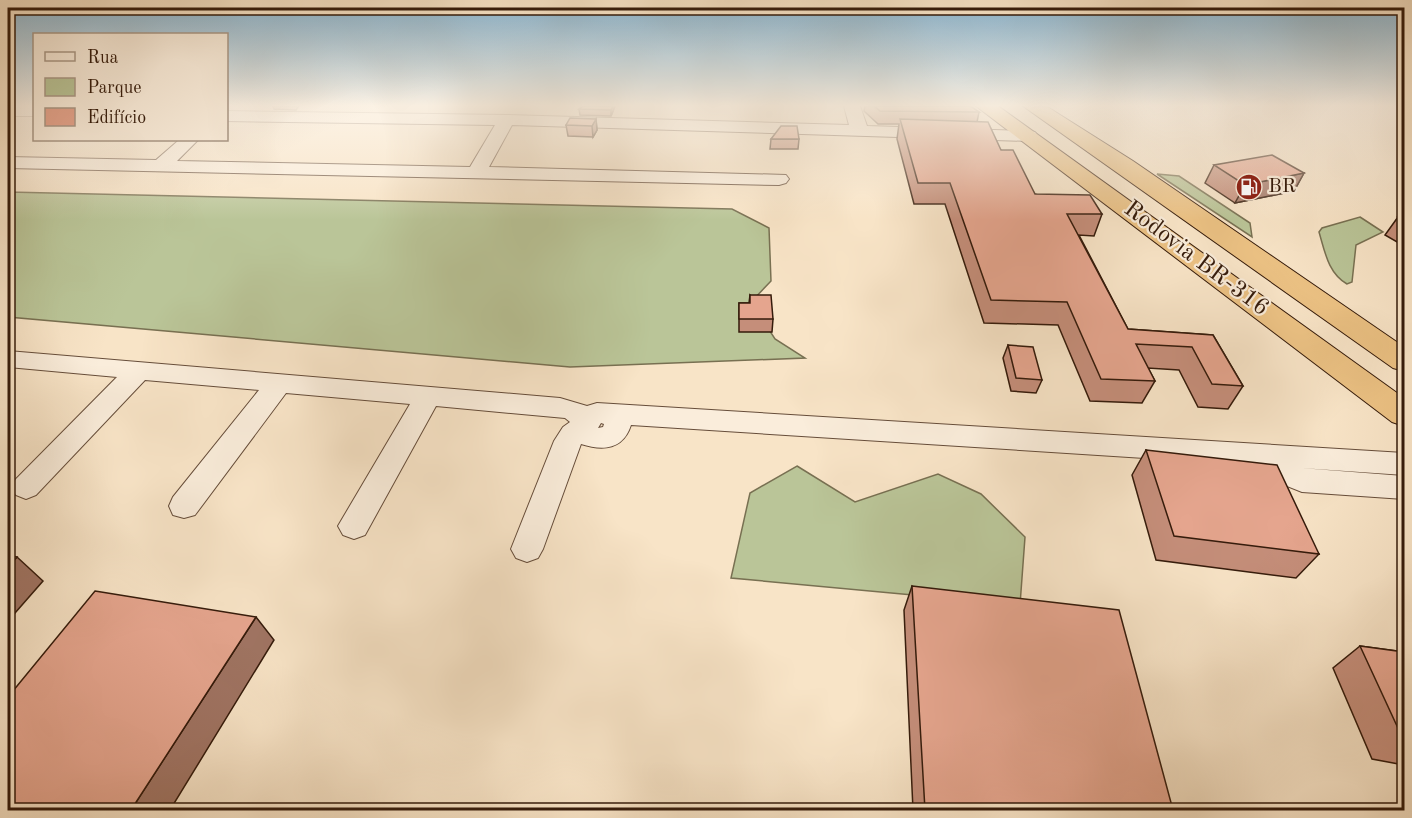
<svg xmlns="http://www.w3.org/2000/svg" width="1412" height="818" viewBox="0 0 1412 818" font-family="'Old Standard TT',serif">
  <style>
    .green { fill: #bac598; stroke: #787052; stroke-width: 1.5 }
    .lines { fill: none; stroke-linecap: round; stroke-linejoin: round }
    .minor-casing { stroke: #664d3a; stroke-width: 2 }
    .highway-casing { stroke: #351b0b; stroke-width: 2 }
    .minor { fill: #faeddb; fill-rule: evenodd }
    .highway { fill: #ecc284; fill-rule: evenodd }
    .wall { fill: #c58e7a; stroke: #351b0b; stroke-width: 1.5 }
    .shaded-wall { fill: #a07463; stroke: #351b0b; stroke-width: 1.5 }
    .building { fill: #e5a58e; stroke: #351b0b; stroke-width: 1.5 }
    .labels { text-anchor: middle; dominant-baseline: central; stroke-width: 4.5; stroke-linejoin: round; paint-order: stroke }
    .far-poi-label { font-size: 20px; fill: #351b0b; stroke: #faeddb; text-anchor: start }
    .street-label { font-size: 24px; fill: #351b0b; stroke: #faeddb }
  </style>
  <rect width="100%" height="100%" fill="#f8e4c7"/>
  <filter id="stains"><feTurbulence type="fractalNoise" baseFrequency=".00333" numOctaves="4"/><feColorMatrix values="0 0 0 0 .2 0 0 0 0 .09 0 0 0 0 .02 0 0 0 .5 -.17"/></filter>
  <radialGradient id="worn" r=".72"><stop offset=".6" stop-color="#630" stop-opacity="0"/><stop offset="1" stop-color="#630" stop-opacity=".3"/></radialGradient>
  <path class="green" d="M 1157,174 L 1179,176 L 1250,223 L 1252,237 Z
    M 8,192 L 732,209 L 769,228 L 771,281 L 751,302 L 775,339 L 805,358 L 570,367 L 8,317 Z
    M 1360,217 L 1383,232 L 1356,245 L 1352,282 L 1347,284 C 1328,273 1325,252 1319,232 L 1322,228 Z
    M 797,466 L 855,502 L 938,474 L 981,494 L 1025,537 L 1020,605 L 731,578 L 750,493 Z"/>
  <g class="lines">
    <defs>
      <path id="minor" d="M 8,106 L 34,106 L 34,116 L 8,116 Z
        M 844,106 L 860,106 L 867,126 L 1029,131 L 1035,132 L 1038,136 L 1035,140 L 1029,141 L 512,125 L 489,167 L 786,175 L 789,179 L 786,183 L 779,185 L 8,168 L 8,157 L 156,160 L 179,140 L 198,140 L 177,161 L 470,167 L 495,125 L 226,121 L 226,111 L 506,115 L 849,125 Z
        M 8,351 L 560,398 L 587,406 L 597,403 L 1404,453 L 1404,475 L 1301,468 L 1404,476 L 1404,499 L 1302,492 L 1267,478 L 1242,473 L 1238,464 L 631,425 C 623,450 603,451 581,444 L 543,549 L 538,558 L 527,562 L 516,558 L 511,549 L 554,441 L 563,427 L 570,422 L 565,418 L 436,406 L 365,535 L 354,539 L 343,535 L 338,526 L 410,404 L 286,393 L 195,515 L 184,518 L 173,515 L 169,506 L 173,497 L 259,390 L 145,380 L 36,495 L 26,499 L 16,495 L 11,487 L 16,479 L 117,377 L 8,367 ZM 601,423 L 604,424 L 603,427 L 598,428 Z"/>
      <path id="highway" d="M 976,106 L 998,106 L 1404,398 L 1404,426 L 1392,422 Z
        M 1023,106 L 1046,106 L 1133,161 L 1404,347 L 1404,371 L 1393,368 Z"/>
    </defs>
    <use href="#minor" class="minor-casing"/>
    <use href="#highway" class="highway-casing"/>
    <use href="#minor" class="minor"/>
    <use href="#highway" class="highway"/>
  </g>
  <path class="wall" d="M 273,106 L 299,106 L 296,110 L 274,109 Z
    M 583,106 L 615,106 L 611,116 L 580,115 L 579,109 Z
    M 865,106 L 970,106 L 979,112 L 977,122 L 1001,150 L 1035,194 L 1102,214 L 1094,236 L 1079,235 L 1128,329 L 1213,335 L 1243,386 L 1228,409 L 1198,407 L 1179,370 L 1148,368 L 1155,381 L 1142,403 L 1090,401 L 1058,325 L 984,323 L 945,204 L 914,204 L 897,139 L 899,124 L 878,124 L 864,111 Z
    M 596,119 L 597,130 L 593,137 L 568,136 L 566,125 Z
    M 771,139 L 799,139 L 798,149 L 770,149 Z
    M 1214,165 L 1304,173 L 1294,191 L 1235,203 L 1205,183 Z
    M 1404,215 L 1404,246 L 1385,235 L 1398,217 Z
    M 750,295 L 773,319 L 772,332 L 739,332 L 739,303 L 749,303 Z
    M 1008,345 L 1042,380 L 1036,393 L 1011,391 L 1003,358 Z
    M 1146,450 L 1319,554 L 1296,578 L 1156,560 L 1132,475 Z
    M 912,586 L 1173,810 L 913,810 L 904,610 Z
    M 1360,646 L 1404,652 L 1404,765 L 1372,759 L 1333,668 Z"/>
  <path class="shaded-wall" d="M 613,106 L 615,106 L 611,116 L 611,110 Z
    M 596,119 L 597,130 L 593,137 L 592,126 Z
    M 1304,173 L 1294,191 L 1235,203 L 1245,185 Z
    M 17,557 L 43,581 L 8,621 L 8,567 Z
    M 256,617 L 274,640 L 170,810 L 131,810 Z"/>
  <path class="building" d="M 583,106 L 613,106 L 611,110 L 579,109 Z
    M 874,106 L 970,106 L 979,112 L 880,111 Z
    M 570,118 L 596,119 L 592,126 L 566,125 Z
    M 900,119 L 988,122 L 1001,150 L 1013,150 L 1035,194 L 1090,195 L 1102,214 L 1067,214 L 1128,329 L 1213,335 L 1243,386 L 1212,384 L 1192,347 L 1136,344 L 1155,381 L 1101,379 L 1067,302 L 991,300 L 950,183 L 918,183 Z
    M 781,126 L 797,126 L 799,139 L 771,139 Z
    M 1272,155 L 1304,173 L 1245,185 L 1214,165 Z
    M 1404,215 L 1404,220 L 1398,217 Z
    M 750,295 L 771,295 L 773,319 L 739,319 L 739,303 L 750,303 Z
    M 1008,345 L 1033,347 L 1042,380 L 1016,378 Z
    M 1146,450 L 1277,465 L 1319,554 L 1174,536 Z
    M 8,555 L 17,557 L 8,567 Z
    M 912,586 L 1119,610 L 1173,810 L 925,810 Z
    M 95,591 L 256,617 L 131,810 L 8,810 L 8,697 Z
    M 1360,646 L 1404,652 L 1404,739 L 1403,739 Z"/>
  <linearGradient id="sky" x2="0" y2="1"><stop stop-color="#8ab8d5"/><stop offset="0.48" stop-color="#fcf3e6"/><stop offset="1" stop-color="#fcf3e6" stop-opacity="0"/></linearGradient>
  <rect width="1412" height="220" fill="url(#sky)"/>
  <defs>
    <symbol id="fuel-disc" viewBox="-11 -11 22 22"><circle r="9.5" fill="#8f2418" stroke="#faeddb"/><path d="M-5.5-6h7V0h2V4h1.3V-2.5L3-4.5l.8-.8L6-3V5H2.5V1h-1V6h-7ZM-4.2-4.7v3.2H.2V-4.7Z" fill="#fff"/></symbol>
  </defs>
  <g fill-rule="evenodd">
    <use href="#fuel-disc" x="1234" y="172" width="30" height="30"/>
  </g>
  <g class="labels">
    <g class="far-poi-label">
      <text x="1268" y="187">BR</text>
    </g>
    <g class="street-label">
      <text transform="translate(1196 259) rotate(37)">Rodovia BR-316</text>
    </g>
  </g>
  <rect width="1412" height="818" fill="none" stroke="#f8e4c7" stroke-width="30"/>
  <rect x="9" y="9" width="1394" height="800" fill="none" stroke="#351b0b" stroke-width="3"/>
  <rect x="15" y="15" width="1382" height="788" fill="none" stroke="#351b0b" stroke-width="1.5"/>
  <rect x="33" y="33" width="195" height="108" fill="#faeddb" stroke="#ab9988" stroke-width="1.5"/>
  <rect x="45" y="52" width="30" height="9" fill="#faeddb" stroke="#ab9988" stroke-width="1.5"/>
  <text x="87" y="63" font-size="18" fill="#351b0b">Rua</text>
  <rect x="45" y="78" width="30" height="18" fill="#bac598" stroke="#ab9988" stroke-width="1.5"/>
  <text x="87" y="93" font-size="18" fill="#351b0b">Parque</text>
  <rect x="45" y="108" width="30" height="18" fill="#e5a58e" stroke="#ab9988" stroke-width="1.5"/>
  <text x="87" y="123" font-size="18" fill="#351b0b">Edifício</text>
  <rect width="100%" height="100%" filter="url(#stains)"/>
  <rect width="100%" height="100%" fill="url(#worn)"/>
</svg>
